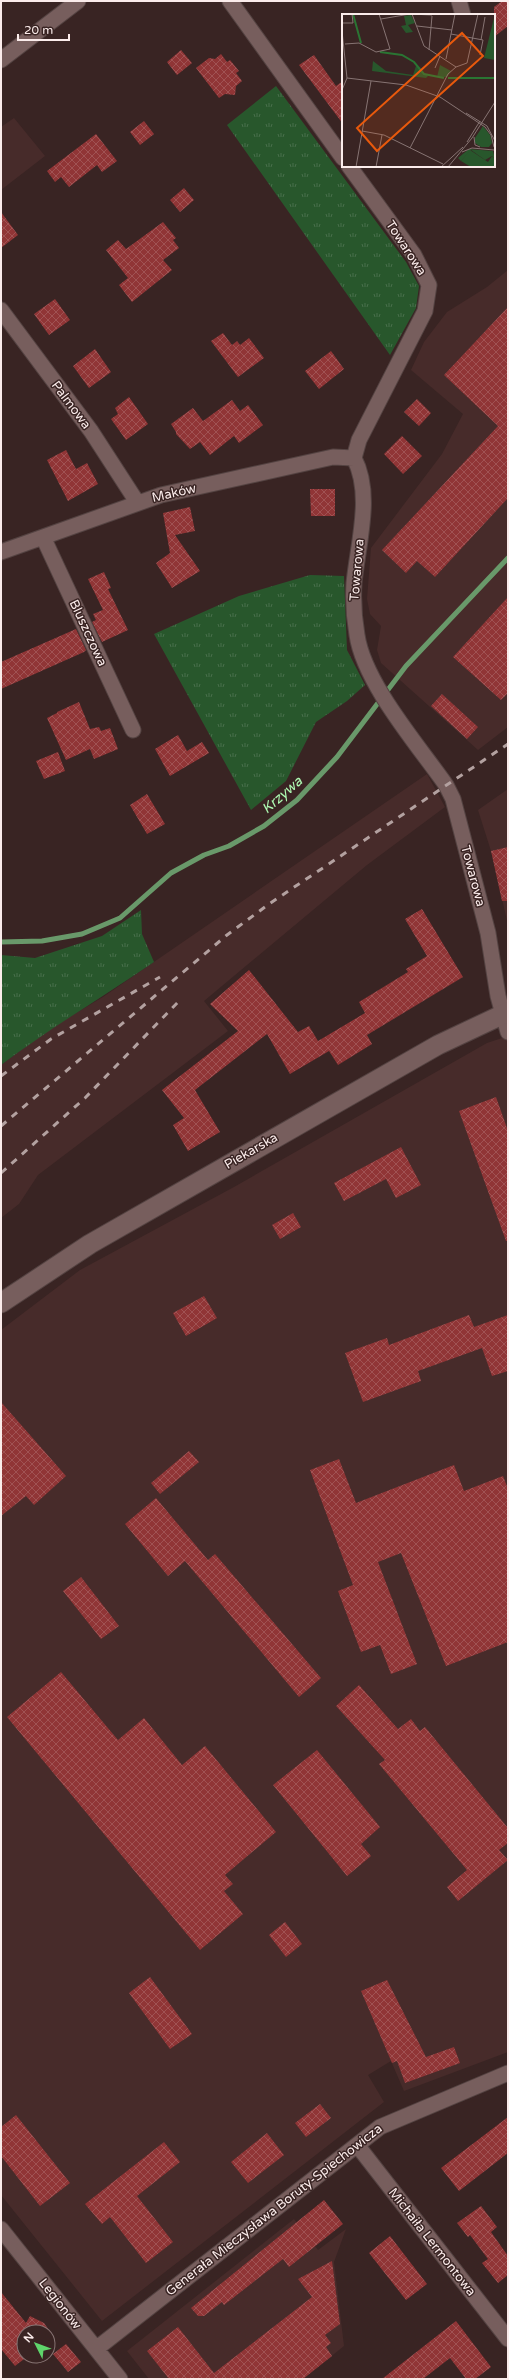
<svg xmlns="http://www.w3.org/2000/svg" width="509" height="2380" viewBox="0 0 509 2380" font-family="'Varela Round',sans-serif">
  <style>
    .built { fill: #472b2a }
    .grass { fill: url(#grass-tufts) }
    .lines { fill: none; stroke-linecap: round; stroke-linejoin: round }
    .stream { stroke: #69996a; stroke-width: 5 }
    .building { fill: url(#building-cross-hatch) }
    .minor-casing { stroke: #544342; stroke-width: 17 }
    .tertiary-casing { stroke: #544342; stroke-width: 21 }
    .minor { stroke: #775e5d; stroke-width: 15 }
    .tertiary { stroke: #775e5d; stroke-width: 19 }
    .rail { stroke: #b3a1a0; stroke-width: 3; stroke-dasharray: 7 7; stroke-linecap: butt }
    .labels { text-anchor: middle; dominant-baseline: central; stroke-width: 3; stroke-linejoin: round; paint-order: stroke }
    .street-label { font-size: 13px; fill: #fbeceb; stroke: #392423 }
    .water-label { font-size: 14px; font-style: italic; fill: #aefab2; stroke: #392423 }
    .inset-river { fill: none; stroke: #2a7533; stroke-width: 2 }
    .inset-road { fill: none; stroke: #877473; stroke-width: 1 }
    .view { fill: #e8590c; fill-opacity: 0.15; stroke: #e8590c; stroke-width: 2 }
    .inset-edge { fill: none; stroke: #fbeceb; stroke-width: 2 }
  </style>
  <defs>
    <pattern id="grass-tufts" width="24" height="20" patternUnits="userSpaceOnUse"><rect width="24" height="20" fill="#28572c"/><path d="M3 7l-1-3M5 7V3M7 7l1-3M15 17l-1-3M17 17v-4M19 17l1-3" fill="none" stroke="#486f4b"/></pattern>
    <pattern id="building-cross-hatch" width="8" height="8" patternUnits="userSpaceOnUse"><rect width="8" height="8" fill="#903536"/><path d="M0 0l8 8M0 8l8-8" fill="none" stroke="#a05253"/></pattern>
  </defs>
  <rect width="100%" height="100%" fill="#392423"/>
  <path class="built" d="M 14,118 L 45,156 L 1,190 L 1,127 Z
    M 508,270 L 508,727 L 478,750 L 381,663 L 377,650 L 381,626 L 370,614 L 367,599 L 371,548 L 442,454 L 463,414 L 411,370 L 424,342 L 447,312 L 487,287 Z
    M 427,774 L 445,807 L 367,865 L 204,1001 L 228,1031 L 38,1175 L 19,1204 L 1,1218 L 1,1065 L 46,1031 L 103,997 Z
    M 508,789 L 508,925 L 491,851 L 478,810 Z
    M 508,1036 L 508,2052 L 404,2091 L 391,2061 L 368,2075 L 384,2102 L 102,2321 L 1,2195 L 1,1330 L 80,1270 L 234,1187 L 487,1043 Z
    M 294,2219 L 318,2250 L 346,2229 L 334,2262 L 344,2346 L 303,2379 L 149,2379 L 127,2351 Z"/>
  <path class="grass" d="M 276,86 L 406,262 L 419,286 L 416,308 L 390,355 L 227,125 Z
    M 310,575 L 344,576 L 347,650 L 365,685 L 347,701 L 316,722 L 286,781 L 251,810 L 154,634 L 239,596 Z
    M 141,910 L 142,934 L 154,962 C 103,997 50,1028 1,1065 L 1,955 L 35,958 L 102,936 Z"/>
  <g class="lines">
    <path class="stream" d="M 1,942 L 42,941 L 82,934 L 120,918 L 171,873 L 204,855 L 229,846 L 264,826 L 297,800 L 337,757 L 406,666 L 508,558"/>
  </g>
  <path class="building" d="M 502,1 L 508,1 L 508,26 L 494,37 L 494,7 Z
    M 181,50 L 192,63 L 177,75 L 167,62 Z
    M 221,54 L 227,62 L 230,60 L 239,71 L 236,73 L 242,81 L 236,86 L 235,95 L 225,94 L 219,98 L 196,68 L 209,58 L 215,59 Z
    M 314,55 L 336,86 L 343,81 L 343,124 L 299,65 Z
    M 144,121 L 154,134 L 140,145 L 130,132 Z
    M 96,134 L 117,161 L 102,172 L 97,165 L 69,187 L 61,177 L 55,182 L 47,171 Z
    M 184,188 L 194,200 L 180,212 L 170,200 Z
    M 1,212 L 18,235 L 1,248 Z
    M 163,222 L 176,238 L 173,240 L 179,248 L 163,260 L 172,270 L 132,302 L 119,285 L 128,278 L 106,250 L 118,240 L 126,249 Z
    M 55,299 L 70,320 L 49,335 L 34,314 Z
    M 508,307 L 508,498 L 435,577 L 417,561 L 406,573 L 382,550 L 498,426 L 444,375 Z
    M 223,333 L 232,345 L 237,341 L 240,345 L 249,338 L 264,358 L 238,377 L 211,341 Z
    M 95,349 L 111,372 L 89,388 L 73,366 Z
    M 331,351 L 344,369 L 319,389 L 305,371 Z
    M 129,397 L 148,424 L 126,440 L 111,419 L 118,414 L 115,408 Z
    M 417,399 L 431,413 L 419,426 L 404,412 Z
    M 232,400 L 240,411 L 248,405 L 263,425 L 239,443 L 234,436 L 210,455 L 200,442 L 190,449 L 176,434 L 176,432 L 171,424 L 193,408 L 203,421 Z
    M 402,436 L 422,456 L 403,474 L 384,454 Z
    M 66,450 L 76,469 L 87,463 L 98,484 L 68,501 L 47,460 Z
    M 310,489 L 335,489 L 335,516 L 311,516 Z
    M 190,507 L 195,531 L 175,535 L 200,571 L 172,588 L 156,563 L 170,553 L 163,513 Z
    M 104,572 L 111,588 L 108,589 L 128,630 L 102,642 L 92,622 L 96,620 L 93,614 L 103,610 L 88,579 Z
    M 508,597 L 508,693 L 501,700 L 453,657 Z
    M 76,629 L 86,650 L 84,652 L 1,689 L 1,662 Z
    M 442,694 L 478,727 L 467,739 L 431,706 Z
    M 79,702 L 90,729 L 99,727 L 101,731 L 110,728 L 118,749 L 94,759 L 90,749 L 66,760 L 47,718 L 57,713 L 57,712 Z
    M 178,735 L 187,751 L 202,742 L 209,753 L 170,776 L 155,749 Z
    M 58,752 L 65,771 L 44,779 L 36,761 Z
    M 147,794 L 165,824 L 147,834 L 130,805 Z
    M 508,847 L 508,901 L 502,901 L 491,851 Z
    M 422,909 L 463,977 L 367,1035 L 372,1044 L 338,1065 L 329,1051 L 290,1074 L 267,1034 L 195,1090 L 220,1132 L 188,1151 L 173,1125 L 184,1118 L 162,1090 L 238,1031 L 210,1004 L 249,970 L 298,1032 L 309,1026 L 318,1041 L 365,1013 L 359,1002 L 408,972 L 406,969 L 427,956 L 405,919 Z
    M 496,1097 L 508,1131 L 508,1241 L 506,1241 L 459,1111 Z
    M 401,1147 L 421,1185 L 396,1198 L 386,1179 L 344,1201 L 334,1183 Z
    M 293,1213 L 301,1227 L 280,1239 L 272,1225 Z
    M 204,1296 L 217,1318 L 186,1336 L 173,1313 Z
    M 469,1315 L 474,1327 L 508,1315 L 508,1371 L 492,1376 L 482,1348 L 418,1371 L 421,1381 L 363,1402 L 345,1353 L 387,1338 L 389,1345 Z
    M 1,1402 L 66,1476 L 34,1505 L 26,1496 L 1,1516 Z
    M 189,1451 L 199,1462 L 160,1494 L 151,1483 Z
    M 339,1459 L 356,1503 L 454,1465 L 464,1491 L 503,1476 L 508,1489 L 508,1642 L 446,1666 L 401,1553 L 378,1562 L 417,1664 L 391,1674 L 380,1645 L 361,1652 L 338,1591 L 353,1585 L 310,1470 Z
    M 156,1498 L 208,1560 L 215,1554 L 321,1678 L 299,1697 L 185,1561 L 168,1576 L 125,1524 Z
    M 81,1577 L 119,1626 L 101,1639 L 63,1591 Z
    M 61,1672 L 118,1740 L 144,1718 L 182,1765 L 205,1746 L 276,1832 L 225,1875 L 233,1884 L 224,1891 L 243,1914 L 200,1950 L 7,1717 Z
    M 359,1685 L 398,1729 L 411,1719 L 420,1731 L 425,1727 L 508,1828 L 508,1843 L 499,1850 L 508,1860 L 458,1901 L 447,1887 L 467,1870 L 379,1764 L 385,1760 L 336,1706 Z
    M 317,1750 L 380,1827 L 361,1844 L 371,1856 L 347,1876 L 273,1785 Z
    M 285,1922 L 302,1944 L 286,1957 L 269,1935 Z
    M 150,1977 L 192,2034 L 170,2049 L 129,1993 Z
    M 387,1980 L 426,2057 L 454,2047 L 460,2063 L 405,2083 L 397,2061 L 392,2063 L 361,1991 Z
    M 320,2104 L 331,2118 L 306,2137 L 295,2123 Z
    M 16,2115 L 70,2183 L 40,2206 L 1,2156 L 1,2127 Z
    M 508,2117 L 508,2153 L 459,2191 L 441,2168 Z
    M 267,2133 L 284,2155 L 248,2183 L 231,2162 Z
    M 164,2142 L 180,2162 L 137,2196 L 173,2242 L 146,2263 L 110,2217 L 102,2224 L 85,2204 Z
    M 324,2200 L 343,2224 L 289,2267 L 283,2259 L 224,2305 L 222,2302 L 204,2316 L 198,2316 L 191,2308 Z
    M 481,2206 L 497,2227 L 491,2232 L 508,2256 L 508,2275 L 498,2283 L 482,2263 L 488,2259 L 470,2235 L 468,2237 L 457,2223 Z
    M 390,2236 L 427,2284 L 406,2300 L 369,2253 Z
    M 332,2261 L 340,2324 L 325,2335 L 331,2343 L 326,2347 L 332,2356 L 303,2379 L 169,2379 L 147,2351 L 178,2327 L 214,2373 L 312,2297 L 298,2279 Z
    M 1,2292 L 26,2323 L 30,2316 L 44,2323 L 53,2336 L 48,2339 L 48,2332 L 24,2332 L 24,2356 L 28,2356 L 15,2366 L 1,2349 Z
    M 456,2321 L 491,2367 L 475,2379 L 466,2379 L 450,2358 L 423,2379 L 382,2379 Z
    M 66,2344 L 81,2362 L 68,2372 L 53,2354 Z"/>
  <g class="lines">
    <defs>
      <path id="minor" d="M 230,1 L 343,158
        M 459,1 L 463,15
        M 1,60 L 78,1
        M 349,166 L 414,255 L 429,285 L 425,311 L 359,440 L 354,458 C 373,494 358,543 354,583 C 353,600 354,618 357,635 C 364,683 418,745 446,785 L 453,799 L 488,933 L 498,996 L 508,1032
        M 1,310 L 91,431 L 137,502
        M 43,537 L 133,730
        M 1,552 L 161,495 L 333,457 L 354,458
        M 357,2145 L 508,2339
        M 1,2229 L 120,2379
        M 96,2349 L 380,2127 L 508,2073"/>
      <path id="tertiary" d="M 1,1303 L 90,1244 L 438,1045 L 508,1012"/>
    </defs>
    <use href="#minor" class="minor-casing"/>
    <use href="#tertiary" class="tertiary-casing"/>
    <use href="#minor" class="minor"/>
    <use href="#tertiary" class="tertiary"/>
    <path class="rail" d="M 1,1076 L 51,1039 L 160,977
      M 1,1126 L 227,935 L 269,904 L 508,744
      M 1,1173 L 85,1098 L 179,1001"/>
  </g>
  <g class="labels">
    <g class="street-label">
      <text transform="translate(406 248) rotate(57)">Towarowa</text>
      <text transform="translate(71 405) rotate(53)">Palmowa</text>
      <text transform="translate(174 493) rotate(-13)">Maków</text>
      <text transform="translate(357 570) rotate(-85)">Towarowa</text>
      <text transform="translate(88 633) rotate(65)">Bluszczowa</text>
      <text transform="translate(473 876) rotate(75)">Towarowa</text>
      <text transform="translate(251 1151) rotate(-30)">Piekarska</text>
      <text transform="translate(274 2210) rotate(-38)">Generała Mieczysława Boruty-Spiechowicza</text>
      <text transform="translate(432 2242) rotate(52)">Michaiła Lermontowa</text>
      <text transform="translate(60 2304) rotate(52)">Legionów</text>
    </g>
    <g class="water-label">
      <text transform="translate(282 795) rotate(-41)">Krzywa</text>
    </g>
  </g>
  <g transform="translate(342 14)">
    <rect width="153" height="153" fill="#392423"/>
    <path d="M 69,1 L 73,9 L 66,11 L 71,18 L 64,19 L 59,12 L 64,11 L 62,2 ZM 31,47 L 44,57 L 71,61 L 74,52 L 86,62 L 84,64 L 30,57 ZM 98,51 L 109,57 L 105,63 L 95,63 ZM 141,112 L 148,121 L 150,129 L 147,133 L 139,133 L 133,129 L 133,124 Z" fill="#28572c"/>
    <path d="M 127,135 L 151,137 L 153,145 L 150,142 L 143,146 L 129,136 L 119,147 L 116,144 Z" fill="#28572c"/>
    <path d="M 153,0 L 153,46 L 142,44 ZM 128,136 L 146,148 L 150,142 L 153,145 L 153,153 L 129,153 L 119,147 Z" fill="#28572c"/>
    <path class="inset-river" d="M 11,0 L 19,29M 38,38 L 60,41 L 72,48 L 82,60 L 102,64M 106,64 L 153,64"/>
    <path class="inset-road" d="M 70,0 L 82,32 L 114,53M 39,5 L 68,0 L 90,1M 0,9 L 11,9 L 10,0M 75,12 L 110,16M 0,17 L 5,64 L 0,76M 109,20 L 141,26 L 138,41M 139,26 L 143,3M 3,30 L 17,29 L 34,38 L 48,35 L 37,0M 87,36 L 90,2M 104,45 L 113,0M 93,54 L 98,42M 5,64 L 64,71 L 98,83 L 143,113 L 149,121 L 152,133M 124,99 L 145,112 L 153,127M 20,117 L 42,121 L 101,150M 132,123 L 133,131 L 138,133M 125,128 L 138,107M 68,134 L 106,60 L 114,53 L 125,49 L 136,0M 120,138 L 130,134 L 152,136M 14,153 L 29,67M 34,153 L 40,121M 99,153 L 121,133M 106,153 L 130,124 L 153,88"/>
    <path class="view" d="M 120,19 L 141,42 L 35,137 L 15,114 Z"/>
    <rect width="153" height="153" class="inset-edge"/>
  </g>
  <rect width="509" height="2380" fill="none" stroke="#fbeceb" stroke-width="4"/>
  <g transform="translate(36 2344) rotate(312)"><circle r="19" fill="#392423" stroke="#877473"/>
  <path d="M0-3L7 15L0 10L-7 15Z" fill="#5fd56b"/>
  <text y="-6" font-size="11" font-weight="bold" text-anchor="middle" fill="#fbeceb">N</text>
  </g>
  <path d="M18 34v6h51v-6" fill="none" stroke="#fbeceb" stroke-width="2"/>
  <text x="24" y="34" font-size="12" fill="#fbeceb" stroke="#392423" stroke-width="3" paint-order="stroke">20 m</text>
</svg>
